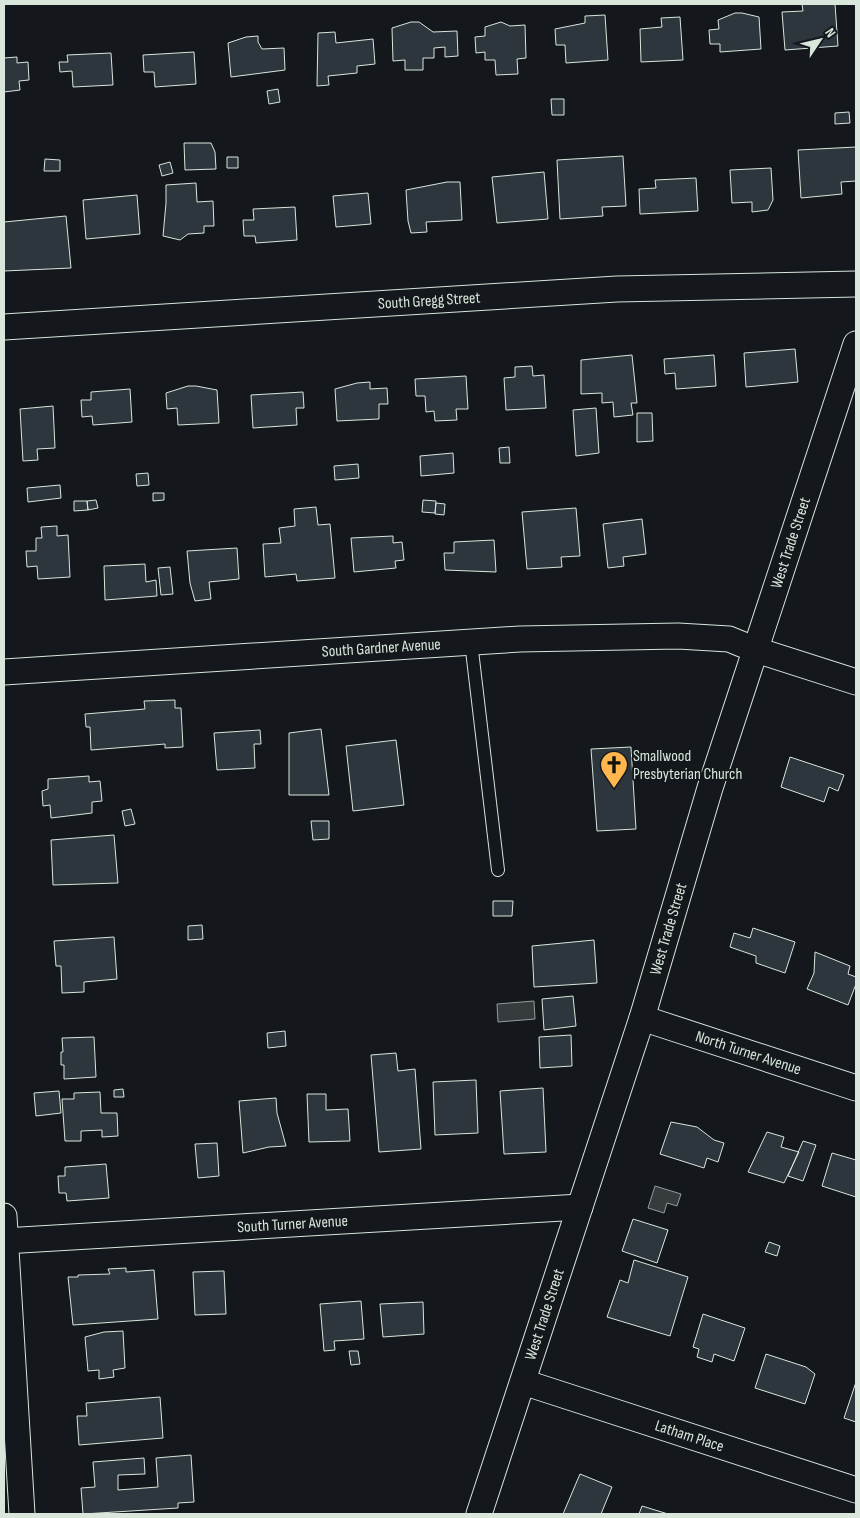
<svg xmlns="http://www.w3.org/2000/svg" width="860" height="1518" viewBox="0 0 860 1518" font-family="'Sofia Sans Condensed',sans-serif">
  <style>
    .water { fill: #363b3e; stroke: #939e99 }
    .building { fill: #2c363c; stroke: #d8e6dc }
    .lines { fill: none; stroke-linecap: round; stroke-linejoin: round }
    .service-casing { stroke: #d8e6dc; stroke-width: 14 }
    .minor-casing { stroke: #d8e6dc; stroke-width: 27 }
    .service { stroke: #14181c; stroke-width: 12 }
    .minor { stroke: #14181c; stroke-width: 25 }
    .labels { text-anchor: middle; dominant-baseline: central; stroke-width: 4; stroke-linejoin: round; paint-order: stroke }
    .street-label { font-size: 16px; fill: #d8e6dc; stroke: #14181c }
    .poi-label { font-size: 16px; fill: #d8e6dc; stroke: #14181c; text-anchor: start }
  </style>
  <rect width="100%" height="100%" fill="#14181c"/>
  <path class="water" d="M 534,1001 L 535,1019 L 498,1022 L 497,1004 Z
    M 655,1186 L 681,1194 L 677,1206 L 667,1203 L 664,1213 L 648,1208 Z"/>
  <path class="building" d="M 802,4 L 835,4 L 838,46 L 785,50 L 782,12 L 803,11 Z
    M 735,13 L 742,13 L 759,17 L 761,49 L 720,52 L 720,44 L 710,44 L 709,30 L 719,29 L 718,20 Z
    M 605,15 L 608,60 L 566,63 L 565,45 L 556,45 L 555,29 L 585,23 L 585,16 Z
    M 680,17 L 683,60 L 641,62 L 640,29 L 662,27 L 661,18 Z
    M 411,22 L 419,22 L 433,32 L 457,31 L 458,56 L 445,57 L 445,47 L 434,48 L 434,58 L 423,58 L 423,70 L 405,70 L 405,60 L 393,61 L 392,28 Z
    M 501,22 L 510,26 L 525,25 L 526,58 L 517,59 L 518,74 L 496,75 L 495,60 L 485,60 L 485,52 L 476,53 L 475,37 L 485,36 L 485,27 Z
    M 335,32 L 336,43 L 373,39 L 375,64 L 357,66 L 357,73 L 328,76 L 329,85 L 317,86 L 318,33 Z
    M 258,36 L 258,42 L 262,49 L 284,48 L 285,70 L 231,77 L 228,43 L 246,37 Z
    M 194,52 L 196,84 L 155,87 L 154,72 L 144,72 L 143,55 Z
    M 111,53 L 113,85 L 73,87 L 72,71 L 60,72 L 59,62 L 68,62 L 67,55 Z
    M 17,57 L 17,63 L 28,62 L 29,80 L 19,81 L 20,90 L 4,92 L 4,58 Z
    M 278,89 L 280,102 L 269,104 L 267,91 Z
    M 551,99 L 564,99 L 564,115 L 552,115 Z
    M 849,112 L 850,123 L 835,124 L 835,113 Z
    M 184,143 L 211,143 L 215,152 L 216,169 L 185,170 Z
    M 856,147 L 856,181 L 841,182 L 842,194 L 801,198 L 798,150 Z
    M 623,156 L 626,206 L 602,207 L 603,216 L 560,219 L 557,160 Z
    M 227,157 L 238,157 L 238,168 L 227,168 Z
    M 45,159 L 60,160 L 60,171 L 44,171 Z
    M 170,162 L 173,173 L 162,176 L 159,165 Z
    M 771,168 L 773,200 L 768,210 L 752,212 L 752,202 L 732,203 L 730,170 Z
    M 544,172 L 548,219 L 497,223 L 492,177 Z
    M 696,178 L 698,211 L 640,214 L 639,189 L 656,188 L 655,180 Z
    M 447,182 L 460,182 L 462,220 L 426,222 L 427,232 L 411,233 L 408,221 L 406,190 Z
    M 196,183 L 197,202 L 213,201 L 214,226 L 204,226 L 204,233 L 188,234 L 180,240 L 163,236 L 166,203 L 166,185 Z
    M 368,193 L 371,224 L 336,227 L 333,196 Z
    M 137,195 L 140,234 L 86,239 L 83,200 Z
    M 295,207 L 297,240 L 256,243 L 255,236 L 244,236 L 243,220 L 254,220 L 253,209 Z
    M 66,216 L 71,268 L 4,271 L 4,222 Z
    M 795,349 L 798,382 L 746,387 L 744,353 Z
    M 632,355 L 637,403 L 631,403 L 633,415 L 614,417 L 613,402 L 602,403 L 602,393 L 581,394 L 581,360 Z
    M 714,355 L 716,386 L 676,389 L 675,373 L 665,374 L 664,359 Z
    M 532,366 L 533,376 L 544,375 L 546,408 L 506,410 L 504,378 L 515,377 L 515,367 Z
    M 466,376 L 468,409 L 456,409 L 457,420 L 435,421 L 434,411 L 426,412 L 425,396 L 416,396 L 415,379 Z
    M 370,382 L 370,389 L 387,388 L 388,404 L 379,404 L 379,419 L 337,421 L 335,389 L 357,383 Z
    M 188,386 L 196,386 L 217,390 L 219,423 L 178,425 L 177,408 L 167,409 L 166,393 Z
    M 130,389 L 132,422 L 93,425 L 92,416 L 82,417 L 81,400 L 91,400 L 91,392 Z
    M 303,392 L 304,408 L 296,408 L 297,425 L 253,428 L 251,395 Z
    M 53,406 L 55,448 L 37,449 L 38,460 L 23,461 L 20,409 Z
    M 596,408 L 599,453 L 576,456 L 573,410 Z
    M 637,413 L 652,413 L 653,441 L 637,442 Z
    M 509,447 L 510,463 L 500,463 L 499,448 Z
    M 453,453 L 454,473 L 421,476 L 420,456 Z
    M 358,464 L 359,478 L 335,480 L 334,466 Z
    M 148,473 L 149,485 L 137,486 L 136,474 Z
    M 60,485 L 61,498 L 28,502 L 27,488 Z
    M 153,493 L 164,493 L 164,500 L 153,501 Z
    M 96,500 L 98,508 L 88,510 L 87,501 Z
    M 423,500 L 436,501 L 435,513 L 422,512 Z
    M 74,501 L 87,501 L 88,510 L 74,511 Z
    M 436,503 L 445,504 L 444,515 L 435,514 Z
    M 316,507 L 318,525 L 330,524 L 335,578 L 297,581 L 296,574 L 265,577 L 263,544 L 281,543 L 279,528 L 295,526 L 294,509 Z
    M 576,508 L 580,556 L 561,557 L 562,567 L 527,569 L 522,512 Z
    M 642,519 L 646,554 L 623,557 L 624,566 L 608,568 L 603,524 Z
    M 57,526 L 57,536 L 68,535 L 70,577 L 38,579 L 37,566 L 27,567 L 26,551 L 36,551 L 36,538 L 42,538 L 41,527 Z
    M 393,536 L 393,543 L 402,542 L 404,560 L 395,561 L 396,568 L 354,572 L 351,538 Z
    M 494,540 L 496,572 L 445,570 L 444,553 L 454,553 L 454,542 Z
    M 237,548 L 239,579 L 209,582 L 211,599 L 195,601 L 190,583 L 187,551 Z
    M 145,564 L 146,582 L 156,580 L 157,596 L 105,600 L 104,566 Z
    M 170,567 L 173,594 L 161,595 L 158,568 Z
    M 175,700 L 175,708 L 181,708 L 183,747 L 165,748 L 165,744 L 91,750 L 90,727 L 86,727 L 85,714 L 145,709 L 144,701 Z
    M 321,729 L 329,795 L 289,795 L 289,733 Z
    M 260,730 L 261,744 L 254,744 L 255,768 L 217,770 L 214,733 Z
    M 396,740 L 404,805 L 353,811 L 346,746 Z
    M 631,747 L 636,829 L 597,831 L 591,749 Z
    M 790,757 L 844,775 L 838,791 L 829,787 L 824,802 L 781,787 Z
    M 89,776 L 89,782 L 100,781 L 102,801 L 92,802 L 92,813 L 51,818 L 50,805 L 43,806 L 42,791 L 48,789 L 48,779 Z
    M 131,809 L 135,824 L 125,826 L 122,811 Z
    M 311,821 L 329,821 L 329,839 L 313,840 Z
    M 114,835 L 118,883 L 53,885 L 51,840 Z
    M 493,901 L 513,901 L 512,916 L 493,916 Z
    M 202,925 L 203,939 L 188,940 L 188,926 Z
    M 753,928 L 795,942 L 785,973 L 756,963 L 756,956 L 730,947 L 734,933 L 750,938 Z
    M 114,937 L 117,979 L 84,982 L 84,992 L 62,993 L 61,966 L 56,966 L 54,941 Z
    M 594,940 L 597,983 L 534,987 L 532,946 Z
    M 815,952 L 850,966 L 848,974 L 856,977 L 856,984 L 848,1005 L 807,989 L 814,973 Z
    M 573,996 L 576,1026 L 544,1030 L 542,999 Z
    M 285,1031 L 286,1046 L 268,1048 L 267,1033 Z
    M 571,1035 L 572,1066 L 540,1068 L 539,1037 Z
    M 94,1037 L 96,1077 L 64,1079 L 64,1065 L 61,1065 L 61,1052 L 63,1052 L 62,1038 Z
    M 396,1053 L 398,1071 L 415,1069 L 421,1149 L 379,1152 L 371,1055 Z
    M 476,1080 L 478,1133 L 435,1135 L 433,1082 Z
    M 543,1088 L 546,1152 L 504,1154 L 500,1091 Z
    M 123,1089 L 124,1097 L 114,1097 L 114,1090 Z
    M 59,1091 L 61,1113 L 36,1116 L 34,1093 Z
    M 100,1092 L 101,1113 L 117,1113 L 118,1136 L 102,1137 L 102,1130 L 81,1131 L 81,1141 L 65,1141 L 62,1099 L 74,1099 L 74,1093 Z
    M 307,1094 L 326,1094 L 326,1110 L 348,1109 L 350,1141 L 309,1142 Z
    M 276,1098 L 277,1113 L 286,1146 L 269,1147 L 243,1153 L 239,1101 Z
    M 671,1122 L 697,1127 L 714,1140 L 724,1143 L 718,1162 L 707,1158 L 704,1168 L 660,1154 Z
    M 767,1132 L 784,1137 L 781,1147 L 799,1152 L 784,1183 L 748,1172 Z
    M 803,1141 L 816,1145 L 803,1181 L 788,1176 Z
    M 217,1143 L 219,1176 L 198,1178 L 195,1144 Z
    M 832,1153 L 856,1160 L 856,1197 L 822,1186 Z
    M 106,1164 L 109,1198 L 67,1201 L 66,1193 L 59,1193 L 58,1176 L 65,1176 L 65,1167 Z
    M 633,1219 L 668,1230 L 657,1263 L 622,1251 Z
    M 769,1242 L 780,1246 L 777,1256 L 765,1252 Z
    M 634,1260 L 688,1277 L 670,1336 L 607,1317 L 620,1280 L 628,1283 Z
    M 126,1268 L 126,1272 L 154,1270 L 158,1319 L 73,1325 L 68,1277 L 78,1277 L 78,1275 L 110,1274 L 108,1269 Z
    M 224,1271 L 226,1314 L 195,1315 L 193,1272 Z
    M 361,1301 L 364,1339 L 334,1341 L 335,1350 L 324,1351 L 320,1304 Z
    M 423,1302 L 424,1334 L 383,1337 L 380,1304 Z
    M 703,1314 L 745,1328 L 734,1361 L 714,1354 L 712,1362 L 697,1357 L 699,1349 L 693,1347 Z
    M 123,1331 L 125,1368 L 113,1370 L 114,1377 L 99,1379 L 99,1370 L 88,1371 L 85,1337 L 104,1332 Z
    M 349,1351 L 358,1351 L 360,1364 L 351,1365 Z
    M 766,1354 L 806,1367 L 815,1374 L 805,1404 L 755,1388 Z
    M 856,1382 L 856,1422 L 844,1418 Z
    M 160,1397 L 163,1438 L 79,1445 L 77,1416 L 87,1416 L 86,1403 Z
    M 191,1455 L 194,1502 L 178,1503 L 178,1508 L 83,1514 L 81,1488 L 95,1487 L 93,1462 L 144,1458 L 145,1474 L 118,1475 L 118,1490 L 158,1487 L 156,1458 Z
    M 580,1474 L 612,1487 L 601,1514 L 563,1514 Z
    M 642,1506 L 668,1514 L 639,1514 Z"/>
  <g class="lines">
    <defs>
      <path id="service" d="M 471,642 L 498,870"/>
      <g id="minor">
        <path id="s1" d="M 4,327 L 617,289 L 856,284"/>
        <path id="s2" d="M 4,672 L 520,639 L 678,636 L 729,639 L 756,650 L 856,682"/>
        <path id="s3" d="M 642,1018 L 856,1088"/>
        <path d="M 4,1216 L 22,1514"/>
        <path id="s4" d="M 4,1241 L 580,1207"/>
        <path id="s5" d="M 523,1382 L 856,1490"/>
        <path id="s6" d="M 479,1514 L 642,1018 L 710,788 L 856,344"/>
      </g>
    </defs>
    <use href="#service" class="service-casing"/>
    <use href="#minor" class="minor-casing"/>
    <use href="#service" class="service"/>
    <use href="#minor" class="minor"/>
  </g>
  <defs>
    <symbol id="church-pin" viewBox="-11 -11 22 30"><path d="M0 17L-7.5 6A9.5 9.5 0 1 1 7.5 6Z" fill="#ffb74d" stroke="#14181c"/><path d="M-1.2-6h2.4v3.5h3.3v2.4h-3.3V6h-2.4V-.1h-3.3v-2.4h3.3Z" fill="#111"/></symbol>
  </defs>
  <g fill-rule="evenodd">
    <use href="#church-pin" x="598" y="749" width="32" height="43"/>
  </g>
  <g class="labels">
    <g class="street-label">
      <text stroke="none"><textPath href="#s1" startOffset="426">South Gregg Street</textPath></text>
      <text stroke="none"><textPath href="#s6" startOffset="1020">West Trade Street</textPath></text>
      <text stroke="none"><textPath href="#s2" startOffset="378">South Gardner Avenue</textPath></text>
      <text stroke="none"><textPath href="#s6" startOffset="615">West Trade Street</textPath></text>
      <text stroke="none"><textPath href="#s3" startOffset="112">North Turner Avenue</textPath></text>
      <text stroke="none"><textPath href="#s4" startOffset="289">South Turner Avenue</textPath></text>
      <text stroke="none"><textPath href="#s6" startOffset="210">West Trade Street</textPath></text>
      <text stroke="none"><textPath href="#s5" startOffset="175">Latham Place</textPath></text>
    </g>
    <g class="poi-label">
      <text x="633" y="756">Smallwood<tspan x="633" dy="18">Presbyterian Church</tspan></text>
    </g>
  </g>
  <rect width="860" height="1518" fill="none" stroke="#d8e6dc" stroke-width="10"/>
  <g transform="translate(820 40) rotate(55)" stroke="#14181c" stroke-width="4" paint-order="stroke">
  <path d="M0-4L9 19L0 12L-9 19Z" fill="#d8e6dc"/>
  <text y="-8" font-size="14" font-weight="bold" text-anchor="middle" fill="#d8e6dc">N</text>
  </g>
</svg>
